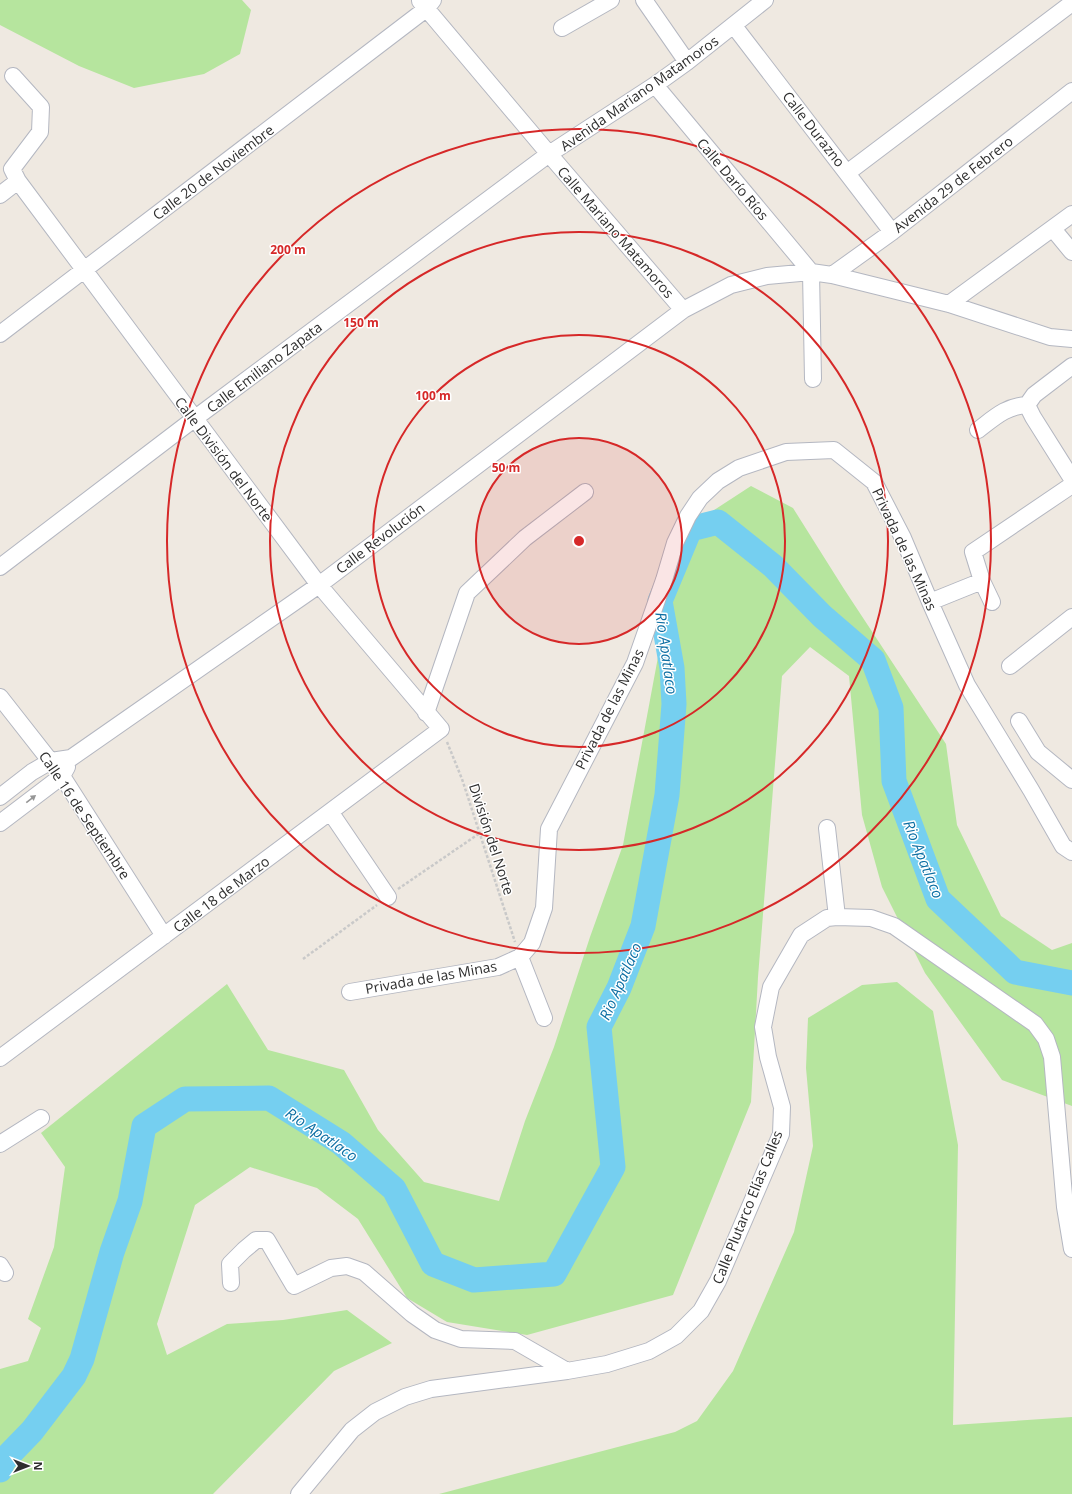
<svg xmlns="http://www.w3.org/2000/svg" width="1072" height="1494" viewBox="0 0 1072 1494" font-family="'Open Sans',sans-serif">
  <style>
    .green { fill: #b6e59e }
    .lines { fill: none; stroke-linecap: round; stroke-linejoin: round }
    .river { stroke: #75cff0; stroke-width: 25 }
    .minor-casing { stroke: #b4b7c1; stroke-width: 18 }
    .path { stroke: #c9c9c9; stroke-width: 2.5; stroke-dasharray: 3 2; stroke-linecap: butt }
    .minor { stroke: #fff; stroke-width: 16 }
    .oneway { fill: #969696 }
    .ring { fill: none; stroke: #d62828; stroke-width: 2 }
    .labels { text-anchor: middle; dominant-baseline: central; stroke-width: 3; stroke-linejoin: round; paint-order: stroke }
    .street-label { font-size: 14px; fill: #2e2e2e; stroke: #fff }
    .water-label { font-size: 15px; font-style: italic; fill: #0d6fa3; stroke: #fff }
    .centre { fill: #d62828; stroke: #fff; stroke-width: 2 }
    .ring-label { font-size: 12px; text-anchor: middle; font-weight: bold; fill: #d62828; stroke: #fff; stroke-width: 3; stroke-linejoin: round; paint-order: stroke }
  </style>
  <rect width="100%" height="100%" fill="#efe9e1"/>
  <path class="green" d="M 0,0 L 242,0 L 251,10 L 240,54 L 204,74 L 134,88 L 79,66 L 0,25 Z
    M 751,486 L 793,508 L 844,589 L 946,744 L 957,825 L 1001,916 L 1052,950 L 1072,943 L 1072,1106 L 1002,1080 L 925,973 L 882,887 L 862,815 L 849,676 L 810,647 L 782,676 L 758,977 L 751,1102 L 673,1295 L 527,1335 L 447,1322 L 407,1298 L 358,1219 L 317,1188 L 250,1167 L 195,1205 L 157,1324 L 167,1355 L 227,1324 L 283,1320 L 347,1310 L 392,1343 L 334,1371 L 213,1494 L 0,1494 L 0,1369 L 28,1361 L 41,1328 L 28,1319 L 54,1247 L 65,1167 L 41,1133 L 227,984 L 268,1050 L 344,1070 L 378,1130 L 424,1182 L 499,1201 L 525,1121 L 554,1047 L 590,937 L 623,845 L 658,657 L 674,590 L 708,514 Z
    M 897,982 L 933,1011 L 958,1145 L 953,1425 L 1072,1417 L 1072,1494 L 439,1494 L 675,1432 L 697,1421 L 733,1371 L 794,1232 L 813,1146 L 806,1068 L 808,1018 L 862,985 Z"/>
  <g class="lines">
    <path class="river" d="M 0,1470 L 3,1461 L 32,1431 L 74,1376 L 82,1359 L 112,1252 L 130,1201 L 144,1126 L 185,1099 L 269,1098 L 341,1143 L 394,1189 L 433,1264 L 474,1280 L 554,1274 L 613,1167 L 599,1027 L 619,988 L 643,926 L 667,795 L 674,704 L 672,668 L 660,601 L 690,529 L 718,522 L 773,566 L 822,616 L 873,660 L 891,708 L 894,781 L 938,899 L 1015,972 L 1072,983"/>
    <defs>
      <path id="minor" d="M 644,0 L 687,62
        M 420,1 L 549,154 L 683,310
        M 734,26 L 892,232
        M 562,28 L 611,0
        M 655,85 L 811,272 L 813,379
        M 847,173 L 1072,3
        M 0,195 L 18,181 L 12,169 L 40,132 L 41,107 L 13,76
        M 1053,229 L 1072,252
        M 832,275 L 892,232 L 1072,91
        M 949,304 L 1072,214
        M 0,334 L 426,9 L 433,0
        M 1072,366 L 1034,395 L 1027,405 L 1033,417 L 1072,479
        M 978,430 C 994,418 1006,406 1027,405
        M 0,567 L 194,419 L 549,154 L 655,85 L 687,62 L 765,0
        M 930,602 L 982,581
        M 992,602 L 982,581 L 973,552 L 1072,485
        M 1010,666 L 1072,617
        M 0,697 L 62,776 L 164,936
        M 426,713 L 467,593 L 525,538 L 585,492
        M 1019,721 L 1038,752 L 1072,780
        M 0,797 L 32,772 L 51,761 L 71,758 L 319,585 L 683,310 L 731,285 L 767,276 L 811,272 L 832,275 L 949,304 L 1050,337 L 1072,339
        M 331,813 L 388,897
        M 0,823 L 62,776 L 67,767
        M 827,828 L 837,917
        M 520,957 L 544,1018
        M 350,992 L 498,967 L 520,957 L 532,943 L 544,908 L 549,829 L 635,663 L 664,580 L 675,543 L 688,516 L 700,498 L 718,481 L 739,468 L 786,452 L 834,450 L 874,482 L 903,538 L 930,602 L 967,685 L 1031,790 L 1063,846 L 1072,852
        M 0,1058 L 441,729 L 319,585 L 18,181
        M 0,1144 L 41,1118
        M 0,1265 L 5,1273
        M 231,1283 L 230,1264 L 244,1250 L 256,1240 L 267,1240 L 294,1286 L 331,1268 L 347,1266 L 364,1272 L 412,1314 L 435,1330 L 461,1339 L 515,1341 L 567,1371
        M 299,1494 L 352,1430 L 375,1412 L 405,1397 L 431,1389 L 567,1371 L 607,1364 L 649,1351 L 676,1336 L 701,1311 L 718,1281 L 781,1134 L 782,1107 L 768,1057 L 763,1027 L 771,987 L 801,935 L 827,918 L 837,917 L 871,918 L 894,926 L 1035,1024 L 1046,1039 L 1052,1057 L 1065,1207 L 1072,1249"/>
    </defs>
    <use href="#minor" class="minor-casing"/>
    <path class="path" d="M 447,742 L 462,779 L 515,942
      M 398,889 L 480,833
      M 303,959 L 377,905"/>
    <use href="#minor" class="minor"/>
  </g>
  <defs><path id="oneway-solid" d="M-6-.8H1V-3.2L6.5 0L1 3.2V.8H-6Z"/></defs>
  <use class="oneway" href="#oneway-solid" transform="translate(31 799) rotate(-38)"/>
  <circle cx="579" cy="541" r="103" fill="#d62828" fill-opacity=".12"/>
  <g class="ring">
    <circle cx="579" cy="541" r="103"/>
    <circle cx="579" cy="541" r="206"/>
    <circle cx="579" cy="541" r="309"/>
    <circle cx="579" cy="541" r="412"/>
  </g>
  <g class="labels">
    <g class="street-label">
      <text transform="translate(639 93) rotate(-35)">Avenida Mariano Matamoros</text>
      <text transform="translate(814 129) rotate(52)">Calle Durazno</text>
      <text transform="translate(213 172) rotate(-37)">Calle 20 de Noviembre</text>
      <text transform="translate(733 179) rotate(50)">Calle Darío Ríos</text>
      <text transform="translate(953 184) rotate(-38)">Avenida 29 de Febrero</text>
      <text transform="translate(616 232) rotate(49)">Calle Mariano Matamoros</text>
      <text transform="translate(264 367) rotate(-37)">Calle Emiliano Zapata</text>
      <text transform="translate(224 459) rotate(53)">Calle División del Norte</text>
      <text transform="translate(380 538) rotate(-37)">Calle Revolución</text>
      <text transform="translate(905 549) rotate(65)">Privada de las Minas</text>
      <text transform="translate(609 709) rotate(-63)">Privada de las Minas</text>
      <text transform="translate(85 815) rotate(56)">Calle 16 de Septiembre</text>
      <text transform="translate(492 839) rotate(72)">División del Norte</text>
      <text transform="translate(221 894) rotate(-37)">Calle 18 de Marzo</text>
      <text transform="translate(431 977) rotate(-10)">Privada de las Minas</text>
      <text transform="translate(747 1207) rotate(-68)">Calle Plutarco Elías Calles</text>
    </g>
    <g class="water-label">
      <text transform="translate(667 653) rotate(82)">Rio Apatlaco</text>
      <text transform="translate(924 859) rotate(68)">Rio Apatlaco</text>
      <text transform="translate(620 981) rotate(-66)">Rio Apatlaco</text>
      <text transform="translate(322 1134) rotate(34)">Rio Apatlaco</text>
    </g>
  </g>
  <circle cx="579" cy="541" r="6" class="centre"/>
  <g class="ring-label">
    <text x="288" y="254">200 m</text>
    <text x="361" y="327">150 m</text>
    <text x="433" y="400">100 m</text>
    <text x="506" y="472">50 m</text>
  </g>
  <g transform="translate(28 1466) rotate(90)" stroke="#ffffff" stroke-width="3" paint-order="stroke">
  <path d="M0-3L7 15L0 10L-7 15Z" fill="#2e2e2e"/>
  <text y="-6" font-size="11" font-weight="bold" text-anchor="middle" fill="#2e2e2e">N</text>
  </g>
</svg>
